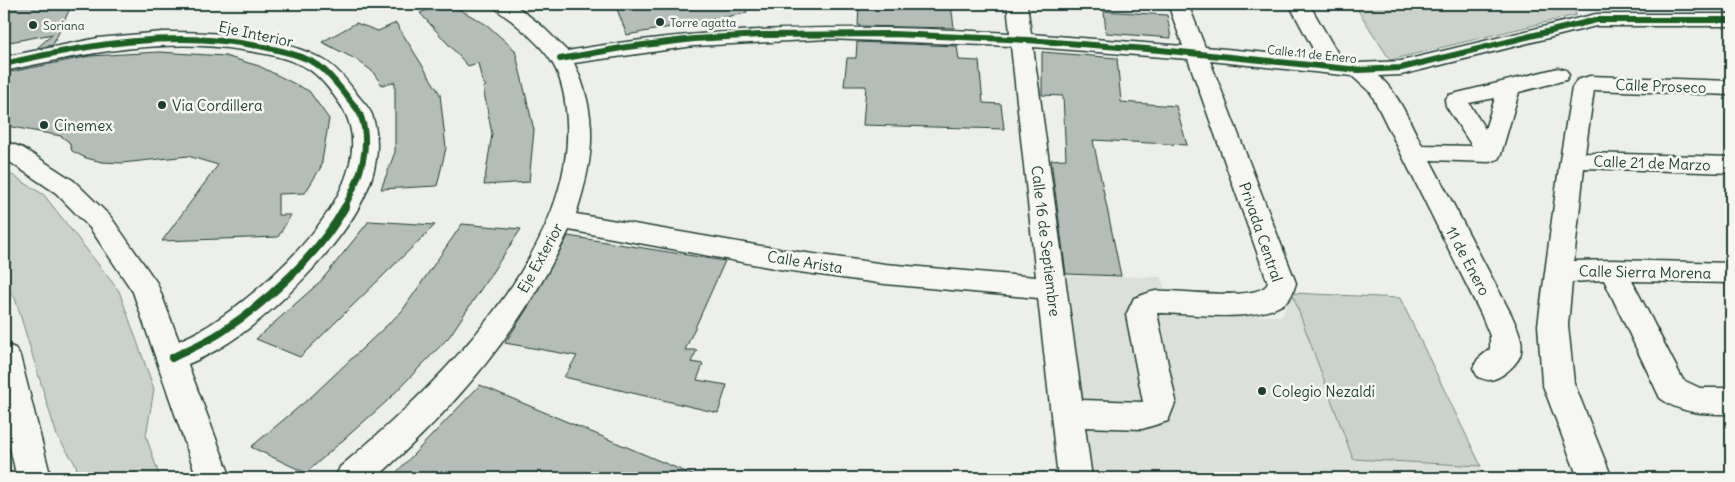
<svg xmlns="http://www.w3.org/2000/svg" width="1735" height="482" viewBox="0 0 1735 482" font-family="Delius,sans-serif">
  <style>
    .built { fill: #dce0db }
    .green { fill: #cbd2cc; stroke: #758880 }
    .building { fill: #b4bdb8; stroke: #1f3d34 }
    .lines { fill: none; stroke-linecap: round; stroke-linejoin: round }
    .minor-casing { stroke: #1f3d34; stroke-width: 3 }
    .major-casing { stroke: #1f3d34; stroke-width: 3 }
    .minor { fill: #f6f6f2; fill-rule: evenodd }
    .major { fill: #f6f6f2; fill-rule: evenodd }
    .cycleway-far1-casing { stroke: #f6f6f2; stroke-width: 9 }
    .cycleway-casing { stroke: #f6f6f2; stroke-width: 11 }
    .cycleway-far1 { stroke: #1b5e20; stroke-width: 6 }
    .cycleway { stroke: #1b5e20; stroke-width: 8 }
    .poi-dot { fill: #1f3d34; stroke: #f6f6f2; stroke-width: 2 }
    .labels { text-anchor: middle; dominant-baseline: central; stroke-width: 5; stroke-linejoin: round; paint-order: stroke }
    .far-poi-label { font-size: 12px; fill: #1f3d34; stroke: #f6f6f2; text-anchor: start }
    .far-street-label { font-size: 12px; fill: #1f3d34; stroke: #f6f6f2 }
    .street-label { font-size: 15px; fill: #1f3d34; stroke: #f6f6f2 }
    .poi-label { font-size: 15px; fill: #1f3d34; stroke: #f6f6f2; text-anchor: start }
  </style>
  <rect width="100%" height="100%" fill="#edefea"/>
  <filter id="ink" filterUnits="userSpaceOnUse"><feTurbulence type="fractalNoise" baseFrequency=".02" numOctaves="2"/><feDisplacementMap in="SourceGraphic" scale="10" xChannelSelector="R" yChannelSelector="G"/><feConvolveMatrix kernelMatrix="1 2 1 2 8 2 1 2 1" color-interpolation-filters="sRGB"/></filter>
  <g filter="url(#ink)">
    <path class="built" d="M 1067,276 L 1161,277 L 1172,314 L 1282,316 L 1292,293 L 1400,298 L 1486,478 L 1090,478 Z"/>
    <path class="green" d="M 1354,4 L 1571,4 L 1574,6 L 1576,15 L 1390,60 Z
      M 4,170 L 44,195 L 119,291 L 154,389 L 146,436 L 160,478 L 78,478 L 76,465 L 57,436 L 15,298 L 4,284 Z
      M 1292,293 L 1400,298 L 1481,466 L 1353,459 Z"/>
    <path class="building" d="M 4,4 L 72,4 L 53,45 L 37,48 L 53,34 L 4,43 Z
      M 441,4 L 450,4 L 487,25 L 515,50 L 534,130 L 529,182 L 484,185 L 492,134 L 483,87 L 486,86 L 482,81 L 478,63 L 468,66 L 420,13 Z
      M 615,4 L 746,4 L 747,13 L 627,35 Z
      M 859,4 L 951,4 L 954,28 L 858,26 Z
      M 1104,11 L 1167,15 L 1171,38 L 1106,33 Z
      M 356,23 L 378,31 L 396,23 L 440,94 L 446,148 L 437,186 L 381,189 L 395,152 L 395,82 L 382,85 L 372,71 L 357,60 L 322,42 Z
      M 857,42 L 957,46 L 959,60 L 979,61 L 983,103 L 1001,104 L 1004,129 L 863,125 L 866,86 L 844,86 L 847,58 L 856,58 Z
      M 159,52 L 225,56 L 259,66 L 309,91 L 329,119 L 321,167 L 305,193 L 278,194 L 278,215 L 291,215 L 278,237 L 162,241 L 218,165 L 188,156 L 122,163 L 102,162 L 86,158 L 72,151 L 69,142 L 61,136 L 12,127 L 4,122 L 4,77 L 10,72 L 90,56 Z
      M 1042,52 L 1117,58 L 1121,102 L 1176,106 L 1187,145 L 1093,140 L 1121,276 L 1066,274 L 1051,160 L 1066,159 L 1063,96 L 1042,95 Z
      M 369,221 L 435,225 L 300,357 L 256,339 L 321,281 Z
      M 462,224 L 521,229 L 449,337 L 386,402 L 306,473 L 251,447 L 312,396 L 402,311 Z
      M 568,236 L 725,261 L 685,350 L 697,350 L 691,362 L 703,364 L 697,380 L 727,385 L 718,413 L 564,377 L 577,356 L 505,343 L 532,301 Z
      M 480,385 L 700,478 L 495,478 L 483,473 L 479,478 L 391,478 Z"/>
    <g class="lines">
      <defs>
        <path id="minor" d="M 492,4 L 514,4 L 543,27 L 567,51 C 717,25 858,24 1010,33 L 1007,4 L 1027,4 L 1031,34 L 1183,46 L 1168,4 L 1188,4 L 1205,47 L 1318,58 L 1289,4 L 1309,4 L 1342,61 L 1359,63 L 1401,61 L 1596,14 L 1731,14 L 1731,26 L 1596,26 L 1401,75 L 1379,76 C 1399,94 1409,121 1422,145 L 1472,146 L 1446,106 L 1445,100 L 1449,95 L 1558,68 L 1566,70 L 1569,75 L 1566,80 L 1519,92 L 1501,154 L 1498,159 L 1489,162 L 1430,160 L 1511,314 C 1516,326 1524,339 1521,352 C 1520,363 1500,380 1489,380 C 1486,380 1481,378 1478,377 L 1473,368 L 1478,359 L 1490,349 L 1490,336 L 1481,314 L 1371,93 L 1352,76 L 1210,61 L 1296,283 C 1294,290 1291,299 1285,303 C 1254,324 1192,313 1157,313 L 1176,401 L 1168,421 L 1142,429 L 1085,427 L 1092,478 L 1058,478 L 1038,298 L 885,284 L 785,270 L 569,230 C 523,328 456,407 376,478 L 335,478 L 340,467 C 433,389 574,255 567,122 C 566,103 563,81 553,64 C 544,48 527,34 512,21 C 505,16 497,11 492,4 ZM 827,39 L 1011,46 L 1036,277 L 885,264 L 785,250 L 576,214 C 594,159 599,116 574,63 L 694,46 ZM 1033,47 L 1188,59 L 1268,283 C 1259,303 1175,289 1156,291 C 1148,292 1141,296 1134,298 L 1126,315 L 1143,402 L 1082,400 ZM 1495,98 L 1485,129 L 1469,103 Z
          M 162,32 C 213,32 272,34 318,57 C 334,64 346,79 356,93 C 361,100 369,107 372,115 C 393,176 344,236 304,278 C 268,316 223,354 172,370 L 161,367 L 156,358 L 161,349 C 178,341 196,334 211,324 C 270,286 394,177 338,101 C 328,87 317,72 301,65 C 282,56 262,53 242,50 C 161,37 83,54 4,71 L 4,57 L 98,38 Z
          M 1590,76 L 1731,81 L 1731,95 L 1594,90 L 1585,153 L 1731,157 L 1731,173 L 1584,168 L 1574,261 L 1613,260 L 1731,263 L 1731,283 L 1632,281 L 1683,380 L 1700,388 L 1731,388 L 1731,414 C 1705,414 1681,414 1660,398 L 1604,280 L 1572,282 L 1568,325 L 1574,383 L 1612,478 L 1578,478 L 1542,383 L 1538,325 L 1560,160 L 1572,88 L 1577,80 Z"/>
        <path id="major" d="M 4,141 L 23,148 L 74,181 L 110,216 L 157,283 L 231,478 L 197,478 L 133,292 L 90,228 L 56,193 L 4,158 Z
          M 4,344 L 15,348 L 20,356 L 51,478 L 17,478 L 4,422 Z"/>
      </defs>
      <use href="#minor" class="minor-casing"/>
      <use href="#major" class="major-casing"/>
      <use href="#minor" class="minor"/>
      <use href="#major" class="major"/>
      <defs>
        <path id="cycleway-far1" d="M 560,59 L 627,47 L 694,39 L 760,35 L 893,34 L 1027,40 L 1160,50 L 1359,70 L 1401,68 L 1596,20 L 1731,20
          M 4,64 C 89,44 177,29 264,47 C 282,51 302,55 318,65 C 329,73 338,85 346,95 C 350,101 357,107 360,114 C 373,146 359,180 344,208"/>
        <path id="cycleway" d="M 172,358 C 189,349 207,342 223,331 C 267,302 320,253 345,207"/>
      </defs>
      <use href="#cycleway-far1" class="cycleway-far1-casing"/>
      <use href="#cycleway" class="cycleway-casing"/>
      <use href="#cycleway-far1" class="cycleway-far1"/>
      <use href="#cycleway" class="cycleway"/>
    </g>
  </g>
  <g class="poi-dot">
    <circle cx="660" cy="22" r="5"/>
    <circle cx="33" cy="25" r="5"/>
    <circle cx="162" cy="105" r="5"/>
    <circle cx="44" cy="125" r="5"/>
    <circle cx="1262" cy="391" r="5"/>
  </g>
  <g class="labels">
    <g class="far-poi-label">
      <text x="670" y="22">Torre agatta</text>
      <text x="43" y="25">Soriana</text>
    </g>
    <g class="far-street-label">
      <text transform="translate(1312 54) rotate(6)">Calle 11 de Enero</text>
    </g>
    <g class="street-label">
      <text transform="translate(256 34) rotate(12)">Eje Interior</text>
      <text transform="translate(1661 86) rotate(2)">Calle Proseco</text>
      <text transform="translate(1652 163) rotate(2)">Calle 21 de Marzo</text>
      <text transform="translate(1261 232) rotate(71)">Privada Central</text>
      <text transform="translate(1046 241) rotate(83)">Calle 16 de Septiembre</text>
      <text transform="translate(540 258) rotate(-61)">Eje Exterior</text>
      <text transform="translate(1468 261) rotate(62)">11 de Enero</text>
      <text transform="translate(805 262) rotate(9)">Calle Arista</text>
      <text transform="translate(1645 272) rotate(1)">Calle Sierra Morena</text>
    </g>
    <g class="poi-label">
      <text x="172" y="105">Via Cordillera</text>
      <text x="54" y="125">Cinemex</text>
      <text x="1272" y="391">Colegio Nezaldi</text>
    </g>
  </g>
  <rect width="1735" height="482" fill="none" stroke="#f6f6f2" stroke-width="20"/>
  <rect x="10" y="10" width="1715" height="462" fill="none" stroke="#1f3d34" stroke-width="2" filter="url(#ink)"/>
</svg>
